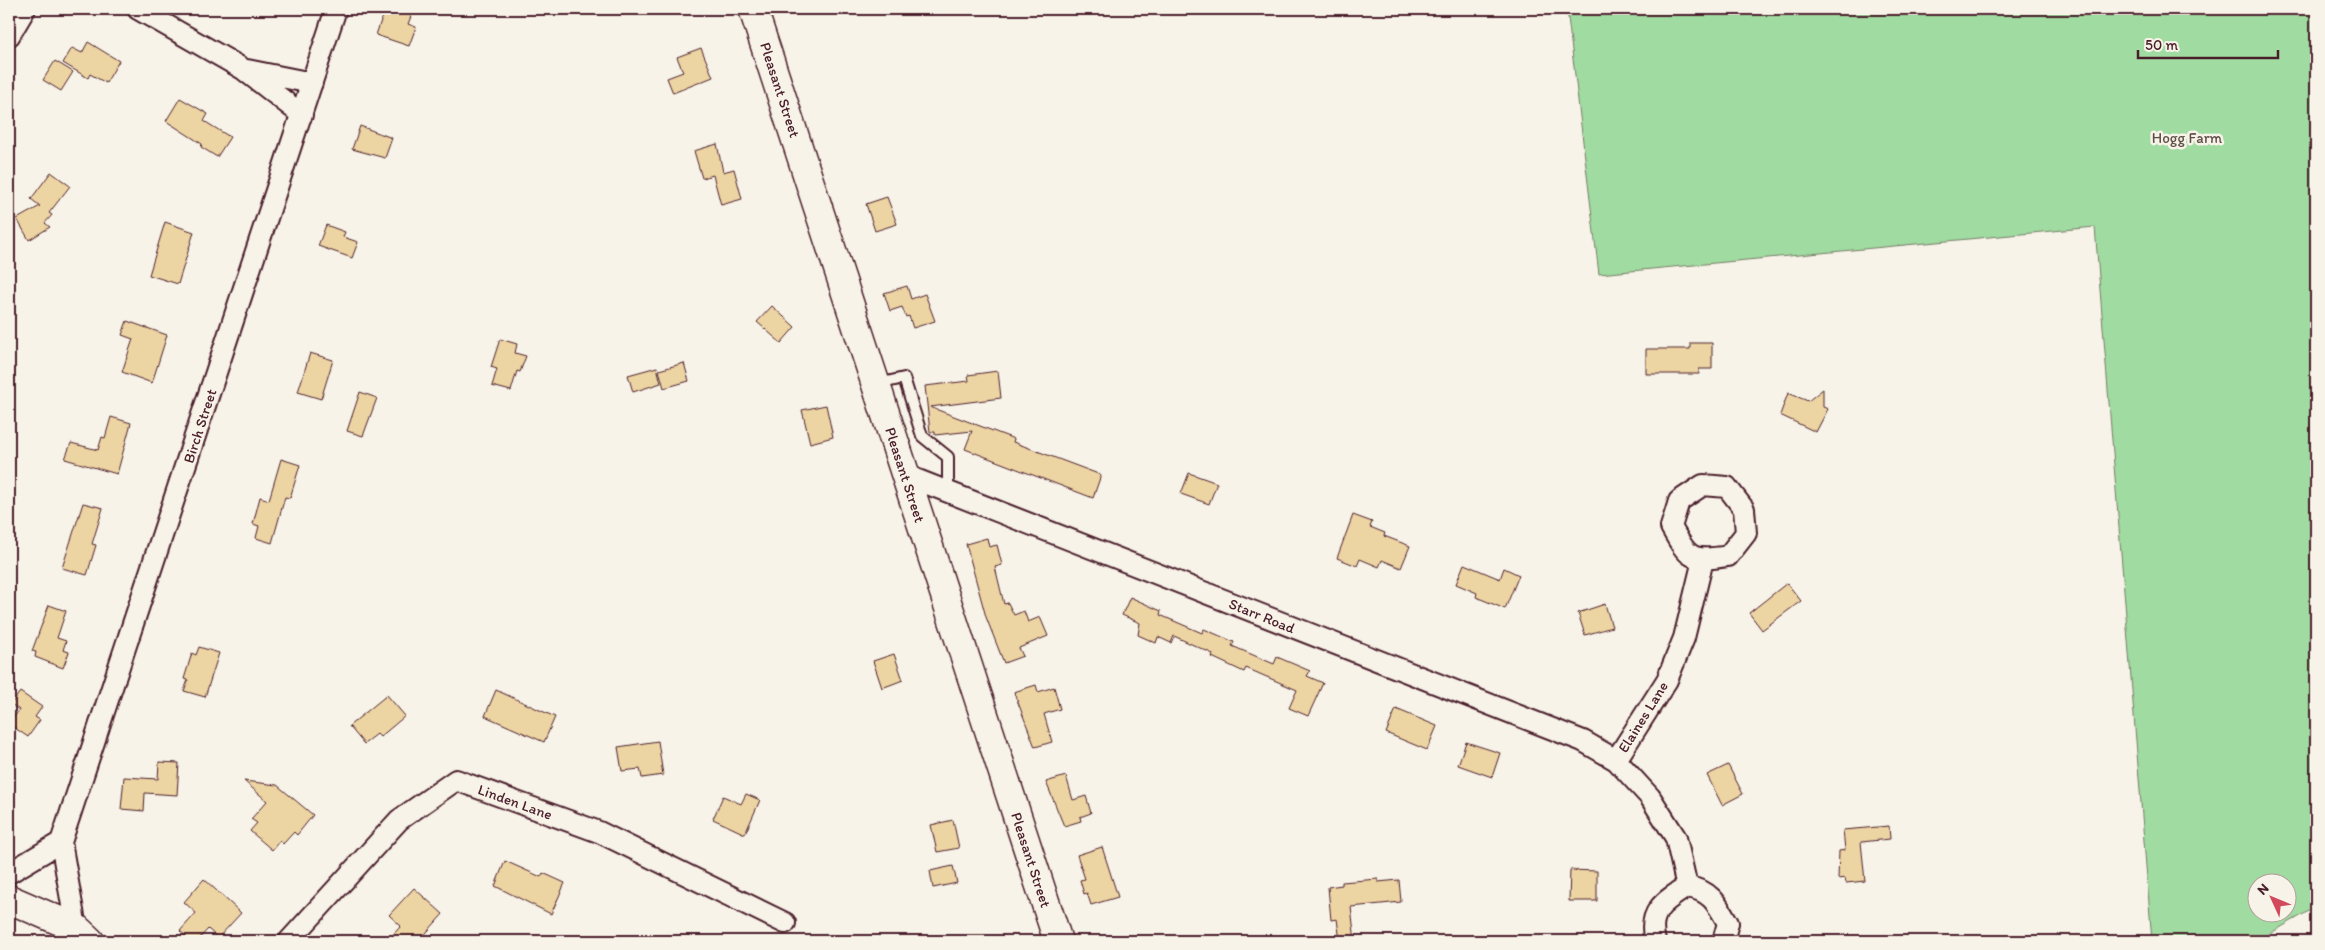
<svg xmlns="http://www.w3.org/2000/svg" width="2325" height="950" viewBox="0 0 2325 950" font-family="Itim,sans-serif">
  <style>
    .green { fill: #a0dba1; stroke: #757d66; fill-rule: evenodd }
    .building { fill: #edd4a3; stroke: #4a1f2b }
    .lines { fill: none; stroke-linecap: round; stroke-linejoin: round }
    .service-casing { stroke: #4a1f2b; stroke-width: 14 }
    .minor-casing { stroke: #4a1f2b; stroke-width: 24 }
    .secondary-casing { stroke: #4a1f2b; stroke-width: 31 }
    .service { stroke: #f7f3e8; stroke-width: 10 }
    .minor { stroke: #f7f3e8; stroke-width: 20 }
    .secondary { stroke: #f7f3e8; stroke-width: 28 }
    .labels { text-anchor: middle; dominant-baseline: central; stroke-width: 5; stroke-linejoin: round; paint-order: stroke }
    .street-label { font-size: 15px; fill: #4a1f2b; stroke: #f7f3e8 }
    .park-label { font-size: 15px; fill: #604e48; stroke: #f7f3e8 }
  </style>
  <rect width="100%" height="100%" fill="#f7f3e8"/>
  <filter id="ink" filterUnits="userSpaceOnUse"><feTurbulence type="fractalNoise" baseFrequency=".02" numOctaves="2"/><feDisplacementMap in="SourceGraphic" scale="10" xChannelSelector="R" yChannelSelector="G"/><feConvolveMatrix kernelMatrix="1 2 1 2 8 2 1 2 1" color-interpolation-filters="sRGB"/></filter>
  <g filter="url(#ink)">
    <path class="green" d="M 1567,9 L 2316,9 L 2316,907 L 2257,941 L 2152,941 L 2095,227 L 1599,274 ZM 2258,882 L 2288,882 L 2288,912 L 2258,912 Z"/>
    <path class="building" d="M 385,9 L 414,9 L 408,24 L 416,27 L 409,46 L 376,35 Z
      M 88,42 L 119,61 L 106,83 L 90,74 L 88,78 L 63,63 L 72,48 L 82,53 Z
      M 701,48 L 713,77 L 673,93 L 667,78 L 683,72 L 677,57 Z
      M 55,61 L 73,72 L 61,91 L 43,80 Z
      M 180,98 L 208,114 L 204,121 L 230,137 L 217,157 L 201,147 L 202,144 L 166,121 Z
      M 360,126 L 392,138 L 385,158 L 352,149 Z
      M 717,144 L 723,172 L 734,169 L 742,199 L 721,205 L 713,175 L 702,178 L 694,151 Z
      M 51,172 L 70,186 L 49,213 L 52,215 L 45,223 L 50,227 L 29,240 L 17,219 L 40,206 L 31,199 Z
      M 887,197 L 897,224 L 875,231 L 866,204 Z
      M 165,222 L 194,232 L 178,284 L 149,275 Z
      M 326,225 L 345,232 L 343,237 L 358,242 L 352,258 L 318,246 Z
      M 907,286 L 911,299 L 925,294 L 935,321 L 913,328 L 909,316 L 906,317 L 902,307 L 890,311 L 884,293 Z
      M 772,306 L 795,327 L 781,343 L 757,322 Z
      M 127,321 L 167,335 L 152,383 L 122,372 L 133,339 L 122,335 Z
      M 500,339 L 517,344 L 515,353 L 526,356 L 520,372 L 517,371 L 511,391 L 492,386 L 497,369 L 491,367 Z
      M 1690,343 L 1712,343 L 1712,369 L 1699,369 L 1699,374 L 1646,374 L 1646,349 L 1690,349 Z
      M 310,353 L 333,360 L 321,399 L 298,392 Z
      M 684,363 L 689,381 L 664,388 L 659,370 Z
      M 657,367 L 661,383 L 633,392 L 628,375 Z
      M 998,371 L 1001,398 L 930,407 L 1014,439 L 1013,442 L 1101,475 L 1093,498 L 965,449 L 972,431 L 935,435 L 935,432 L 930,432 L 925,386 L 969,381 L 968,375 Z
      M 1823,389 L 1823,407 L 1828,409 L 1816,432 L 1780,415 L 1788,393 L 1808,401 Z
      M 360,392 L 377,398 L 363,436 L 347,431 Z
      M 826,405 L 833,437 L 810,443 L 802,410 Z
      M 111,417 L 131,423 L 117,474 L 65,459 L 71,443 L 98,450 L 102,437 L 105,438 Z
      M 281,459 L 300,465 L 290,498 L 285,497 L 272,543 L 256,538 L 259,526 L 253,524 L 260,497 L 269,500 Z
      M 1189,473 L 1217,483 L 1209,504 L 1181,494 Z
      M 83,503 L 103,508 L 92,544 L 96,545 L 87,575 L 62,568 Z
      M 1353,515 L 1372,522 L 1370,527 L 1385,533 L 1384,536 L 1410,546 L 1401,568 L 1382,560 L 1379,567 L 1360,559 L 1357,566 L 1337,558 Z
      M 987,538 L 989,547 L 997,545 L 1002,565 L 995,567 L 1004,604 L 1008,603 L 1014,615 L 1024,611 L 1028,622 L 1040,617 L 1048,636 L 1019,648 L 1023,656 L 1004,663 L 986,617 L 966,544 Z
      M 1464,564 L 1500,579 L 1504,568 L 1519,575 L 1505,609 L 1476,597 L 1477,593 L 1456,584 Z
      M 1787,583 L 1801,601 L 1762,630 L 1749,613 Z
      M 1130,597 L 1161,611 L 1160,615 L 1202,633 L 1204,629 L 1234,642 L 1232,646 L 1274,664 L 1277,657 L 1310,671 L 1307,676 L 1323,683 L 1308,716 L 1289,708 L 1297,690 L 1246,668 L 1244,672 L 1212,657 L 1213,654 L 1174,636 L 1171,643 L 1158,637 L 1156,643 L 1138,635 L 1140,623 L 1122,615 Z
      M 1605,604 L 1612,627 L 1585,635 L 1578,613 Z
      M 49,605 L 66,611 L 57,638 L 66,641 L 63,650 L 69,652 L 63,668 L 35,657 L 36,652 L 32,651 Z
      M 199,647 L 219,653 L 205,697 L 184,691 L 188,680 L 184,679 L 192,653 L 196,655 Z
      M 894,654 L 903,680 L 882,688 L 873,661 Z
      M 1036,685 L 1038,692 L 1054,687 L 1060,709 L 1044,714 L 1052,742 L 1035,747 L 1014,692 Z
      M 496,690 L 555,717 L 544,742 L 485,716 Z
      M 20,692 L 42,707 L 35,717 L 40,720 L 28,737 L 9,724 L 19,710 L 11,704 Z
      M 387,695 L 405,716 L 380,737 L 377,734 L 364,744 L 349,726 Z
      M 1396,709 L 1437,726 L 1427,750 L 1386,733 Z
      M 658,741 L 663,775 L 642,778 L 640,769 L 622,771 L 618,747 Z
      M 1466,742 L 1500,753 L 1492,777 L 1458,765 Z
      M 159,762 L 179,763 L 177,795 L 145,793 L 144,811 L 121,809 L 124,777 L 158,779 Z
      M 1728,765 L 1743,794 L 1722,805 L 1707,775 Z
      M 1066,776 L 1073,800 L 1086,796 L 1091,813 L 1080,817 L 1081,821 L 1064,826 L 1046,782 Z
      M 244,781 L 277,785 L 313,815 L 297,835 L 294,832 L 283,844 L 280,840 L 272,850 L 250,831 L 257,823 L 251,819 L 267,801 Z
      M 746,794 L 760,800 L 745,834 L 713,819 L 723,796 L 741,804 Z
      M 953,820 L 959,848 L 937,852 L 931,825 Z
      M 1889,826 L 1890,839 L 1861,842 L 1865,881 L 1846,883 L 1845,878 L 1838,879 L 1839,851 L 1845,850 L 1843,830 Z
      M 1102,847 L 1118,897 L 1091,905 L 1087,893 L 1084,894 L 1080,880 L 1085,879 L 1077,855 Z
      M 505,861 L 541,877 L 543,873 L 565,883 L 551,914 L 495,886 Z
      M 953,866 L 957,883 L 933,888 L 930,871 Z
      M 1570,870 L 1597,871 L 1597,901 L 1569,901 Z
      M 204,879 L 241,913 L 218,938 L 208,929 L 197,941 L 191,941 L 180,931 L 196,913 L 184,902 Z
      M 1378,879 L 1378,882 L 1399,880 L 1401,902 L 1351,907 L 1355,941 L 1340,941 L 1337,919 L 1331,920 L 1328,887 L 1342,885 L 1342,882 Z
      M 414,888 L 443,914 L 419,941 L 387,941 L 401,926 L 389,915 Z"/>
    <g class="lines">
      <defs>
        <path id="service" d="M 878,384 L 904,378 L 922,436 L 948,457 L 948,492"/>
        <path id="minor" d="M 138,9 L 243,69 L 302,115
          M 9,36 L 25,9
          M 247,70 L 312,83
          M 905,475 L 1583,741 L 1616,760
          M 1703,485 L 1727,487 L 1744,509 L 1746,533 L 1728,556 C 1691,562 1689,559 1671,527 L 1679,501 Z
          M 61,842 L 76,928
          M 9,873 L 61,842 L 336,9
          M 1687,887 L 1676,838 L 1650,797 L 1616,760 L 1667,680 L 1684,638 L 1703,560
          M 289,941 L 399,820 L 456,780 L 599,832 L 785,923
          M 1655,941 C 1647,912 1664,901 1687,887 C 1710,890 1717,903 1728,923 L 1723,941"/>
        <path id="secondary" d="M 753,9 L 1058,941
          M 9,899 L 76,928 L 90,941"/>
      </defs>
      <use href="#service" class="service-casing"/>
      <use href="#minor" class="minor-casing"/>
      <use href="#secondary" class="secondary-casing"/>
      <use href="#service" class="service"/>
      <use href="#minor" class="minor"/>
      <use href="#secondary" class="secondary"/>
    </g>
  </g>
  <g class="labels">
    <g class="street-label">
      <text transform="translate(780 90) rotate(72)">Pleasant Street</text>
      <text transform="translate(200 426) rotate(-72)">Birch Street</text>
      <text transform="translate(905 475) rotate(72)">Pleasant Street</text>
      <text transform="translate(1262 616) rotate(22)">Starr Road</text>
      <text transform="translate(1643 717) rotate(-58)">Elaines Lane</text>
      <text transform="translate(515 802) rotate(20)">Linden Lane</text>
      <text transform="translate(1031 860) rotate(72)">Pleasant Street</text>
    </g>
    <g class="park-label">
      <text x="2187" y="138">Hogg Farm</text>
    </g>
  </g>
  <rect width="2325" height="950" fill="none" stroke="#f7f3e8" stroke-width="30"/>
  <rect x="15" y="15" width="2295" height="920" fill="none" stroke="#4a1f2b" stroke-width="2" filter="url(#ink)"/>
  <g transform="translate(2272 898) rotate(314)"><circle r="24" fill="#f7f3e8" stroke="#b29e9c"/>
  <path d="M0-4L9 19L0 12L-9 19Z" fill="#d1495b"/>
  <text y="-8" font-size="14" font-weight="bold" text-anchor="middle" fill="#4a1f2b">N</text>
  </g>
  <path d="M2138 50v8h140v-8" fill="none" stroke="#4a1f2b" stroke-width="2.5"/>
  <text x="2145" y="50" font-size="15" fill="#4a1f2b" stroke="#f7f3e8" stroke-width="4" paint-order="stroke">50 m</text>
</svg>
